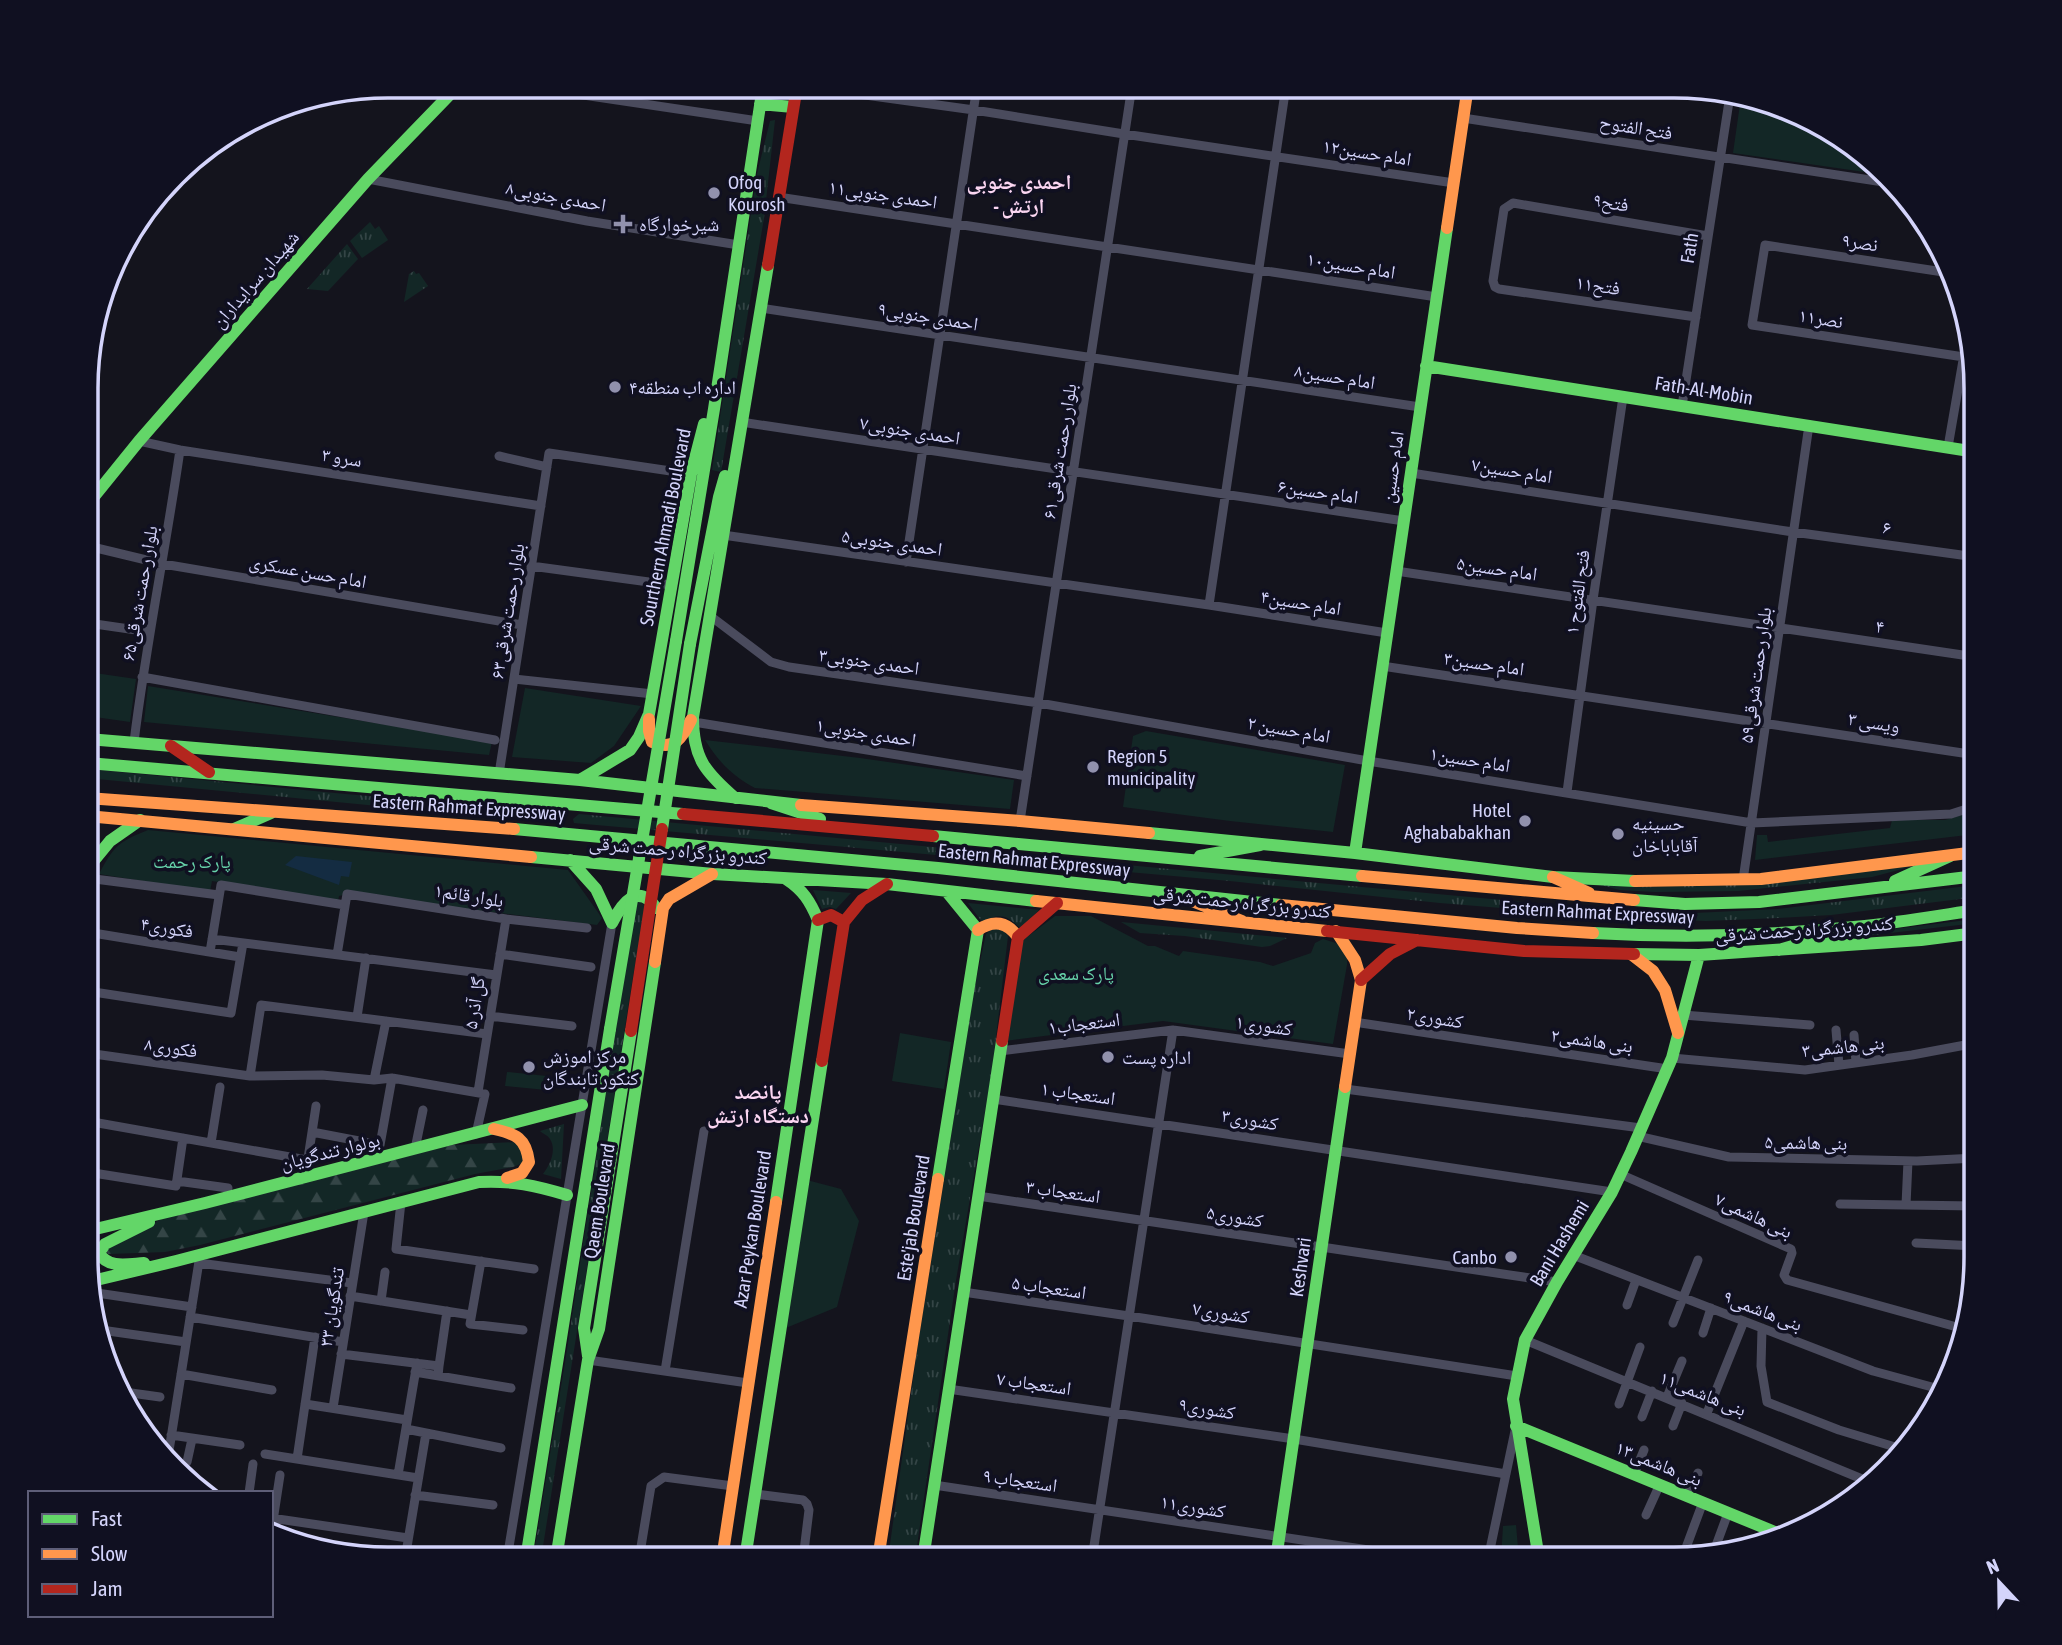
<svg xmlns="http://www.w3.org/2000/svg" width="2062" height="1645" viewBox="0 0 2062 1645" font-family="'Asap Condensed','Noto Naskh Arabic',sans-serif">
  <style>
    .grass { fill: url(#grass-tufts) }
    .forest { fill: url(#forest-firs) }
    .park { fill: #132726 }
    .water { fill: #142c42 }
    .lines { fill: none; stroke-linecap: round; stroke-linejoin: round }
    .street { stroke: #4a4b5d; stroke-width: 9 }
    .fast { stroke: #63d668; stroke-width: 12 }
    .slow { stroke: #ff974d; stroke-width: 12 }
    .jam { stroke: #b3261e; stroke-width: 12 }
    .fast-bridge { stroke: #63d668; stroke-width: 12 }
    .jam-bridge { stroke: #b3261e; stroke-width: 12 }
    .poi-dot { fill: #9191ad; stroke: #101021; stroke-width: 2.5 }
    .labels { text-anchor: middle; dominant-baseline: central; stroke-width: 7; stroke-linejoin: round; paint-order: stroke }
    .street-label { font-size: 19px; fill: #d4d4fb; stroke: #101021 }
    .poi-label { font-size: 19px; fill: #d4d4fb; stroke: #101021; text-anchor: start }
    .park-label { font-size: 19px; fill: #67d4ab; stroke: #101021 }
    .neighbourhood-label { font-size: 21px; font-weight: bold; fill: #fbd6f2; stroke: #101021 }
    .rim { fill: none; stroke: #d4d4fb; stroke-width: 3.5 }
  </style>
  <defs>
    <pattern id="grass-tufts" width="24" height="20" patternUnits="userSpaceOnUse" patternTransform="scale(1.75)"><rect width="24" height="20" fill="#132726"/><path d="M3 7l-1-3M5 7V3M7 7l1-3M15 17l-1-3M17 17v-4M19 17l1-3" fill="none" stroke="#344546"/></pattern>
    <pattern id="forest-firs" width="22" height="20" patternUnits="userSpaceOnUse" patternTransform="scale(1.75)"><rect width="22" height="20" fill="#132726"/><path d="M5 1l3.5 6h-7zM16 11l3.5 6h-7z" fill="#344546"/></pattern>
  </defs>
  <rect width="100%" height="100%" fill="#14141d"/>
  <path class="grass" d="M 775,120 L 764,218 L 721,472 L 712,470 L 757,174 L 770,121 Z
    M 370,222 L 375,229 L 379,226 L 388,240 L 362,258 L 350,241 Z
    M 347,244 L 358,259 L 328,291 L 307,289 Z
    M 414,271 L 416,274 L 419,273 L 428,286 L 404,302 L 409,274 Z
    M 88,769 L 345,794 L 533,810 L 531,814 L 475,808 L 430,811 L 87,778 Z
    M 579,814 L 1620,911 L 1695,913 L 1778,909 L 1976,885 L 1976,897 L 1831,915 L 1778,918 L 1706,921 L 1598,916 L 1440,903 L 1230,881 L 574,823 L 573,819 Z
    M 1917,865 L 1872,877 L 1738,891 L 1655,892 L 1620,890 L 1597,884 Z
    M 813,890 L 851,893 L 836,909 L 830,907 L 822,909 Z
    M 635,902 L 640,902 L 646,906 L 634,970 L 541,1559 L 533,1559 L 566,1356 Z
    M 968,903 L 1039,910 L 1021,929 C 1006,914 1000,913 982,922 Z
    M 1976,919 L 1976,923 L 1830,940 L 1853,934 Z
    M 1121,922 L 1287,938 L 1270,946 L 1262,947 L 1185,936 L 1140,933 Z
    M 993,928 L 1001,928 L 1008,936 L 992,1070 L 956,1280 L 915,1559 L 888,1559 L 918,1344 L 975,985 L 986,934 Z
    M 564,1124 L 561,1179 L 543,1174 C 550,1165 557,1150 550,1139 C 548,1135 543,1134 540,1131 Z"/>
  <path class="forest" d="M 518,1142 L 524,1149 L 525,1162 L 513,1167 L 475,1174 L 200,1245 L 165,1252 L 108,1254 L 106,1250 L 163,1218 L 452,1145 Z"/>
  <path class="park" d="M 1741,97 L 1789,109 L 1874,161 L 1885,175 L 1733,153 Z
    M 88,672 L 136,679 L 130,722 L 88,716 Z
    M 148,686 L 492,742 L 489,755 L 144,722 Z
    M 525,688 L 641,706 L 614,746 L 591,763 L 512,757 Z
    M 1146,731 L 1345,765 L 1333,832 L 1230,821 L 1123,807 L 1133,736 Z
    M 705,740 L 860,758 L 1014,780 L 1010,809 L 755,788 C 732,776 718,761 705,740 Z
    M 1976,811 L 1976,834 L 1755,860 L 1757,835 L 1767,835 L 1768,842 L 1890,828 L 1892,820 L 1945,820 Z
    M 148,830 L 568,870 L 602,918 L 597,925 L 348,894 L 339,896 L 338,901 L 212,881 L 210,892 L 99,874 C 114,846 118,842 148,830 Z
    M 1055,916 L 1091,916 L 1148,946 L 1155,946 L 1179,956 L 1183,951 L 1260,962 L 1273,966 L 1311,953 L 1315,943 L 1323,939 L 1339,944 L 1347,957 L 1347,965 L 1333,1044 L 1163,1021 L 1005,1041 L 1023,940 Z
    M 900,1033 L 951,1042 L 944,1089 L 892,1081 Z
    M 507,1072 L 547,1076 L 546,1090 L 505,1086 Z
    M 803,1179 L 841,1189 L 859,1221 L 837,1307 L 781,1330 Z
    M 1516,1525 L 1519,1559 L 1501,1559 L 1503,1526 Z"/>
  <path class="water" d="M 296,856 L 352,862 L 349,877 L 341,876 L 339,885 L 285,865 Z"/>
  <g class="lines">
    <path class="street" d="M 424,86 L 453,91
      M 523,86 L 758,121
      M 800,86 L 974,110 L 1124,134 L 1454,183
      M 1463,118 L 1890,183
      M 368,179 L 587,221 L 739,245
      M 778,197 L 1437,297
      M 1950,273 L 1765,245 L 1752,325 L 1964,357
      M 760,308 L 1420,407
      M 1696,317 L 1499,289 L 1495,287 L 1493,281 L 1504,209 L 1513,203 L 1708,236
      M 1682,406 L 1730,95
      M 741,422 L 1404,521
      M 139,441 L 180,450 L 541,506
      M 1948,447 L 1966,343
      M 499,456 L 547,467
      M 1411,473 L 1793,532 L 1976,557
      M 723,535 L 1209,605 L 1387,633
      M 88,546 L 163,564 L 522,625
      M 906,562 L 977,86
      M 531,566 L 671,585
      M 1396,571 L 1976,657
      M 1209,605 L 1286,86
      M 709,615 L 771,662 L 789,667 L 1039,703 L 1368,761 L 1752,823 L 1951,814 L 1976,806
      M 88,623 L 150,632
      M 1382,666 L 1976,755
      M 142,677 L 495,740
      M 514,679 L 653,694
      M 700,723 L 1027,776
      M 134,742 C 146,644 166,547 180,450
      M 499,774 L 549,453 L 691,474
      M 1567,792 L 1593,600 L 1623,397
      M 1020,821 L 1132,86
      M 87,878 L 219,895
      M 1743,880 L 1809,425
      M 87,932 L 240,957
      M 212,939 L 496,975
      M 210,952 L 221,885 L 345,905
      M 500,954 L 591,967
      M 337,955 L 347,894 L 506,919 L 587,928
      M 87,991 L 231,1013 L 243,943
      M 1683,1015 L 1810,1025
      M 490,1016 L 572,1026
      M 357,1017 L 366,958
      M 1354,1022 L 1668,1069
      M 1836,1030 L 1839,1065
      M 1854,1035 L 1856,1063
      M 1000,1051 L 1173,1030 L 1350,1054
      M 87,1053 L 250,1076 L 322,1075 L 374,1080 L 392,1078 L 485,1094 L 476,1134
      M 1672,1058 L 1805,1070 L 1912,1055 L 1976,1043
      M 250,1076 L 261,1005 L 487,1034
      M 374,1080 L 386,1021
      M 1345,1089 L 1641,1128
      M 478,1092 L 506,919
      M 993,1099 L 1612,1192
      M 87,1121 L 307,1160
      M 312,1132 L 380,1145 L 392,1078
      M 1637,1136 L 1729,1157 L 1917,1161 L 1976,1158
      M 211,1143 L 220,1087
      M 415,1149 L 423,1110
      M 1908,1161 L 1906,1205 L 1976,1206
      M 87,1172 L 176,1186 L 183,1138
      M 1620,1174 L 1791,1249 L 1792,1253 L 1784,1275 L 1787,1280 L 1964,1329
      M 305,1178 L 316,1106
      M 177,1181 L 228,1188
      M 978,1196 L 1557,1282
      M 401,1202 L 396,1249 L 534,1269
      M 1840,1204 L 1906,1205
      M 1916,1243 L 1976,1246
      M 1573,1255 L 1873,1371 L 1943,1390
      M 481,1261 L 470,1324 L 523,1330
      M 199,1263 L 352,1283
      M 90,1292 L 192,1307
      M 963,1292 L 1129,1316 L 1517,1376
      M 350,1296 L 471,1315
      M 381,1301 L 385,1272
      M 1627,1305 L 1636,1280
      M 190,1317 L 343,1342
      M 1673,1323 L 1698,1260
      M 1762,1328 L 1761,1366 L 1767,1402 L 1839,1430 L 1905,1450
      M 101,1330 L 186,1342
      M 1703,1333 L 1711,1308
      M 1525,1340 L 1867,1481
      M 341,1354 L 439,1366 L 438,1376
      M 588,1360 L 748,1383
      M 439,1366 L 447,1311
      M 665,1371 L 704,1131
      M 415,1372 L 511,1388
      M 181,1374 L 272,1390
      M 948,1389 L 1294,1439 L 1506,1474
      M 117,1391 L 160,1397
      M 1667,1397 L 1682,1361
      M 305,1404 L 407,1420
      M 1619,1404 L 1640,1347
      M 333,1408 L 364,1212
      M 1707,1413 L 1744,1321
      M 1642,1417 L 1652,1391
      M 1673,1426 L 1682,1403
      M 406,1429 L 501,1448
      M 171,1435 L 240,1445
      M 265,1454 L 418,1478
      M 168,1457 L 200,1255
      M 297,1459 L 315,1337
      M 187,1462 L 192,1439
      M 1634,1474 L 1644,1450
      M 398,1475 L 417,1363
      M 934,1485 L 1429,1559
      M 249,1493 L 253,1464
      M 755,1494 L 803,1500 L 807,1504 L 809,1510 L 803,1559
      M 415,1495 L 493,1505
      M 1687,1495 L 1698,1473
      M 1646,1515 L 1660,1484
      M 271,1518 L 408,1538
      M 271,1534 L 280,1475
      M 406,1549 L 474,1559
      M 1714,1551 L 1728,1513
      M 1684,1553 L 1703,1502
      M 1538,1555 L 1606,1559
      M 405,1559 L 426,1433
      M 507,1559 L 612,923
      M 639,1559 L 651,1486 L 664,1477 L 733,1486
      M 1092,1559 L 1173,1030
      M 1488,1559 L 1515,1431"/>
    <path class="fast" d="M 760,104 L 793,107
      M 1426,366 L 1976,452
      M 88,504 L 139,441 L 368,179 L 458,86
      M 676,641 L 714,409 L 763,86
      M 690,644 L 719,497 L 725,476
      M 88,739 L 580,780 L 801,805
      M 88,763 L 683,814
      M 580,780 L 630,750 L 639,737 L 649,714 L 691,474 L 704,424
      M 735,798 C 705,772 693,758 693,717 L 768,265
      M 771,803 L 820,819
      M 234,829 L 271,813
      M 514,829 L 938,868 L 1281,905
      M 1149,833 L 1355,853 L 1553,877 L 1635,881
      M 933,836 L 1362,876
      M 1355,853 L 1447,228
      M 1200,856 L 1260,845
      M 531,857 L 713,874 L 887,884 L 1036,901
      M 570,860 L 596,889 L 612,923
      M 87,869 L 110,841 L 140,820
      M 1895,881 L 1950,856
      M 1634,900 L 1685,904 L 1759,902 L 1976,876
      M 612,923 C 622,903 638,882 656,908
      M 1593,933 C 1680,938 1767,936 1854,927 C 1895,923 1936,916 1976,910
      M 1779,950 L 1827,936
      M 1634,954 L 1699,955 L 1921,940 L 1976,933
      M 938,1179 L 978,930 L 947,892
      M 776,1202 L 818,920 C 810,901 803,890 786,879
      M 87,1231 L 205,1203 L 582,1105
      M 144,1263 C 128,1264 108,1269 99,1253 L 105,1244 L 149,1222
      M 88,1282 L 176,1261 L 479,1182 C 511,1180 537,1186 567,1195
      M 588,1356 L 584,1328 L 631,1031
      M 1516,1426 L 1787,1537
      M 526,1559 L 610,1029
      M 556,1559 L 588,1360 L 599,1329 L 655,962
      M 745,1559 L 822,1061
      M 923,1559 L 1002,1041
      M 1276,1559 L 1345,1087
      M 1539,1559 L 1513,1399 L 1525,1340 L 1557,1282 L 1612,1192 L 1631,1152 L 1672,1058 L 1699,955"/>
    <path class="slow" d="M 1447,228 L 1468,86
      M 649,719 L 649,731 L 652,742 C 675,751 681,739 691,720
      M 87,798 L 514,829
      M 801,805 L 1020,821 L 1149,833
      M 87,816 L 531,857
      M 1362,876 L 1634,900
      M 1553,877 L 1589,893
      M 1635,881 L 1761,879 L 1976,852
      M 1036,901 L 1327,931
      M 1192,901 L 1242,921
      M 1281,905 L 1517,928 L 1593,933
      M 978,930 C 994,919 1007,922 1018,937
      M 1336,931 L 1355,960 L 1361,980 L 1345,1087
      M 1631,954 L 1653,971 L 1665,990 L 1678,1033
      M 655,962 L 663,908 L 669,899 L 712,874
      M 494,1129 C 516,1134 526,1138 529,1162 L 522,1173 L 507,1178
      M 722,1559 L 776,1202
      M 878,1559 L 938,1179"/>
    <path class="jam" d="M 768,265 L 797,86
      M 171,746 L 209,772
      M 683,814 L 933,836
      M 818,920 L 831,915 L 844,922
      M 1327,931 L 1524,951 L 1634,954
      M 1361,980 L 1390,954 L 1417,940
      M 1002,1041 L 1018,937 L 1057,903
      M 822,1061 L 844,922 L 862,900 L 887,884"/>
    <path class="fast-bridge" d="M 662,829 L 690,644
      M 610,1029 L 676,641"/>
    <path class="jam-bridge" d="M 631,1031 L 662,829"/>
  </g>
  <g class="poi-dot">
    <circle cx="714" cy="193" r="7"/>
    <path d="M619.5 213.5h7v7h7v7h-7v7h-7v-7h-7v-7h7z"/>
    <circle cx="615" cy="387" r="7"/>
    <circle cx="1093" cy="767" r="7"/>
    <circle cx="1525" cy="821" r="7"/>
    <circle cx="1618" cy="834" r="7"/>
    <circle cx="1108" cy="1057" r="7"/>
    <circle cx="529" cy="1067" r="7"/>
    <circle cx="1511" cy="1257" r="7"/>
  </g>
  <g class="labels">
    <g class="street-label">
      <text transform="translate(1636 127) rotate(9)">فتح الفتوح</text>
      <text transform="translate(1367 152) rotate(9)">امام حسین۱۲</text>
      <text transform="translate(883 194) rotate(8)">احمدی جنوبی۱۱</text>
      <text transform="translate(556 196) rotate(10)">احمدی جنوبی۸</text>
      <text transform="translate(1611 202) rotate(9)">۹فتح</text>
      <text transform="translate(1860 242) rotate(8)">۹نصر</text>
      <text transform="translate(1689 248) rotate(-81)">Fath</text>
      <text transform="translate(1351 265) rotate(9)">امام حسین۱۰</text>
      <text transform="translate(255 279) rotate(-49)">شهیدان سرایداران</text>
      <text transform="translate(1598 285) rotate(8)">۱۱فتح</text>
      <text transform="translate(928 316) rotate(9)">احمدی جنوبی۹</text>
      <text transform="translate(1821 318) rotate(9)">۱۱نصر</text>
      <text transform="translate(1335 376) rotate(9)">امام حسین۸</text>
      <text transform="translate(1704 390) rotate(9)">Fath-Al-Mobin</text>
      <text transform="translate(910 430) rotate(9)">احمدی جنوبی۷</text>
      <text transform="translate(1059 451) rotate(-81)">بلوار رحمت شرقی۶۱</text>
      <text transform="translate(342 457) rotate(9)">سرو ۳</text>
      <text transform="translate(1392 467) rotate(-82)">امام حسین</text>
      <text transform="translate(1512 470) rotate(9)">امام حسین۷</text>
      <text transform="translate(1318 491) rotate(8)">امام حسین۶</text>
      <text transform="translate(665 527) rotate(-79)">Sourthern Ahmadi Boulevard</text>
      <text transform="translate(1887 527) rotate(8)">۶</text>
      <text transform="translate(892 542) rotate(8)">احمدی جنوبی۵</text>
      <text transform="translate(1497 568) rotate(8)">امام حسین۵</text>
      <text transform="translate(308 571) rotate(10)">امام حسن عسکری</text>
      <text transform="translate(1577 592) rotate(-82)">فتح الفتوح ۱</text>
      <text transform="translate(139 593) rotate(-80)">بلوار رحمت شرقی۶۵</text>
      <text transform="translate(1301 602) rotate(9)">امام حسین۴</text>
      <text transform="translate(507 611) rotate(-81)">بلوار رحمت شرقی۶۳</text>
      <text transform="translate(1880 626) rotate(8)">۴</text>
      <text transform="translate(869 661) rotate(8)">احمدی جنوبی۳</text>
      <text transform="translate(1484 663) rotate(8)">امام حسین۳</text>
      <text transform="translate(1755 675) rotate(-82)">۵۹بلوار رحمت شرقی</text>
      <text transform="translate(1874 722) rotate(9)">ویسی ۳</text>
      <text transform="translate(1289 729) rotate(10)">۲ امام حسین</text>
      <text transform="translate(866 732) rotate(9)">احمدی جنوبی۱</text>
      <text transform="translate(1470 759) rotate(9)">امام حسین۱</text>
      <text transform="translate(469 807) rotate(4)">Eastern Rahmat Expressway</text>
      <text transform="translate(678 850) rotate(5)">کندرو بزرگراه رحمت شرقی</text>
      <text transform="translate(1034 860) rotate(6)">Eastern Rahmat Expressway</text>
      <text transform="translate(469 895) rotate(9)">بلوار قائم۱</text>
      <text transform="translate(1242 902) rotate(6)">کندرو بزرگراه رحمت شرقی</text>
      <text transform="translate(1598 912) rotate(3)">Eastern Rahmat Expressway</text>
      <text transform="translate(167 927) rotate(9)">فکوری۴</text>
      <text transform="translate(1804 929) rotate(-4)">کندرو بزرگراه رحمت شرقی</text>
      <text transform="translate(474 1003) rotate(-81)">گل آذر ۵</text>
      <text transform="translate(1435 1017) rotate(9)">کشوری۲</text>
      <text transform="translate(1084 1023) rotate(-7)">استعجاب۱</text>
      <text transform="translate(1264 1025) rotate(8)">۱کشوری</text>
      <text transform="translate(1592 1040) rotate(8)">۲بنی هاشمی</text>
      <text transform="translate(1843 1046) rotate(-6)">بنی هاشمی۳</text>
      <text transform="translate(171 1047) rotate(8)">فکوری۸</text>
      <text transform="translate(1078 1093) rotate(8)">استعجاب ۱</text>
      <text transform="translate(1250 1119) rotate(9)">۳کشوری</text>
      <text transform="translate(1806 1142) rotate(1)">بنی هاشمی۵</text>
      <text transform="translate(330 1151) rotate(-14)">بولوار تندگویان</text>
      <text transform="translate(1063 1191) rotate(8)">استعجاب ۳</text>
      <text transform="translate(599 1201) rotate(-81)">Qaem Boulevard</text>
      <text transform="translate(1754 1215) rotate(25)">بنی هاشمی۷</text>
      <text transform="translate(1235 1216) rotate(9)">۵کشوری</text>
      <text transform="translate(913 1218) rotate(-81)">Este'jab Boulevard</text>
      <text transform="translate(752 1229) rotate(-81)">Azar Peykan Boulevard</text>
      <text transform="translate(1559 1243) rotate(-59)">Bani Hashemi</text>
      <text transform="translate(1300 1267) rotate(-82)">Keshvari</text>
      <text transform="translate(1049 1287) rotate(8)">استعجاب ۵</text>
      <text transform="translate(331 1307) rotate(-81)">۳۳ تندگویان</text>
      <text transform="translate(1763 1310) rotate(21)">بنی هاشمی۹</text>
      <text transform="translate(1221 1312) rotate(9)">۷کشوری</text>
      <text transform="translate(1034 1383) rotate(8)">استعجاب ۷</text>
      <text transform="translate(1703 1393) rotate(22)">بنی هاشمی۱۱</text>
      <text transform="translate(1207 1408) rotate(9)">۹کشوری</text>
      <text transform="translate(1659 1463) rotate(22)">بنی هاشمی۱۳</text>
      <text transform="translate(1020 1480) rotate(8)">استعجاب ۹</text>
      <text transform="translate(1193 1506) rotate(9)">۱۱کشوری</text>
    </g>
    <g class="poi-label">
      <text x="728" y="182">Ofoq<tspan x="728" dy="22">Kourosh</tspan></text>
      <text x="639" y="224">شیرخوارگاه</text>
      <text x="629" y="387">اداره اب منطقه۴</text>
      <text x="1107" y="756">Region 5<tspan x="1107" dy="22">municipality</tspan></text>
      <text x="1511" y="810" text-anchor="end">Hotel<tspan x="1511" dy="22">Aghababakhan</tspan></text>
      <text x="1632" y="823">حسینیه<tspan x="1632" dy="22">آقاباباخان</tspan></text>
      <text x="543" y="1056">مرکز اموزش<tspan x="543" dy="22">کنکور تابندگان</tspan></text>
      <text x="1122" y="1057">اداره پست</text>
      <text x="1497" y="1257" text-anchor="end">Canbo</text>
    </g>
    <g class="park-label">
      <text x="192" y="861">پارک رحمت</text>
      <text x="1076" y="973">پارک سعدی</text>
    </g>
    <g class="neighbourhood-label">
      <text x="1019" y="181">احمدی جنوبی<tspan x="1019" dy="24">- ارتش</tspan></text>
      <text x="758" y="1091">پانصد<tspan x="758" dy="24">دستگاه ارتش</tspan></text>
    </g>
  </g>
  <path d="M0 0H2062V1645H0ZM388 98H1674A290 290 0 0 1 1964 388V1257A290 290 0 0 1 1674 1547H388A290 290 0 0 1 98 1257V388A290 290 0 0 1 388 98Z" fill="#101021" fill-rule="evenodd"/>
  <path class="rim" d="M388 98H1674A290 290 0 0 1 1964 388V1257A290 290 0 0 1 1674 1547H388A290 290 0 0 1 98 1257V388A290 290 0 0 1 388 98Z"/>
  <rect x="28" y="1491" width="245" height="126" fill="#101021" stroke="#5e5e78" stroke-width="2"/>
  <rect x="42" y="1514" width="35" height="10" fill="#63d668" stroke="#5e5e78" stroke-width="2"/>
  <text x="91" y="1526" font-size="21" fill="#d4d4fb">Fast</text>
  <rect x="42" y="1549" width="35" height="10" fill="#ff974d" stroke="#5e5e78" stroke-width="2"/>
  <text x="91" y="1561" font-size="21" fill="#d4d4fb">Slow</text>
  <rect x="42" y="1584" width="35" height="10" fill="#b3261e" stroke="#5e5e78" stroke-width="2"/>
  <text x="91" y="1596" font-size="21" fill="#d4d4fb">Jam</text>
  <g transform="translate(1999 1582) rotate(338)" stroke="#101021" stroke-width="5" paint-order="stroke">
  <path d="M0-5L12 26L0 18L-12 26Z" fill="#d4d4fb"/>
  <text y="-10" font-size="19" font-weight="bold" text-anchor="middle" fill="#d4d4fb">N</text>
  </g>
</svg>
